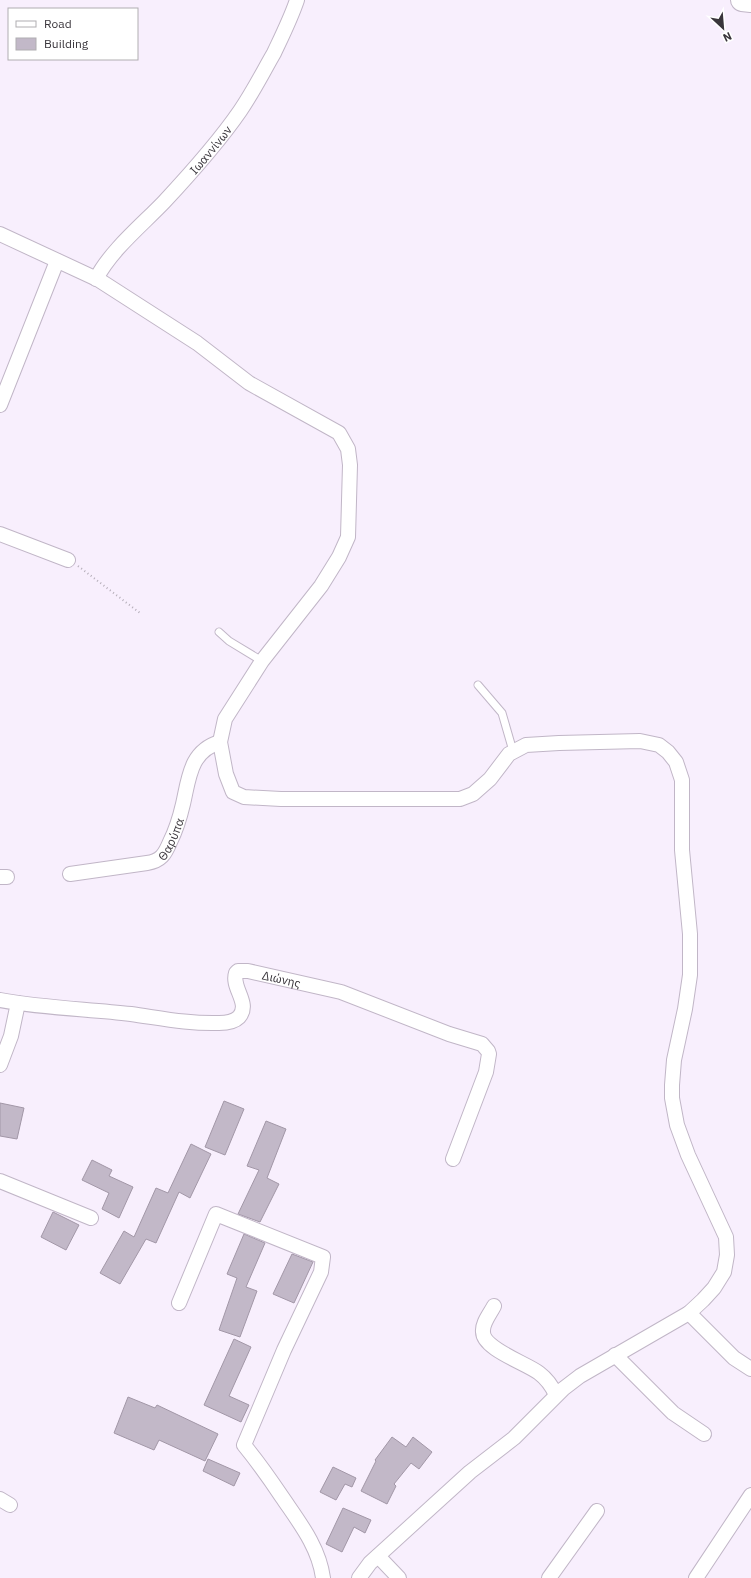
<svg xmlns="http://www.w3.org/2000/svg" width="751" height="1578" viewBox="0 0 751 1578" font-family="'IBM Plex Sans',sans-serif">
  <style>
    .building { fill: #c2b8c8; stroke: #a297a7 }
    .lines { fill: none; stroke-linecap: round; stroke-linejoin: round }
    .lane-casing { stroke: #c1b6c7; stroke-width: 9 }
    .street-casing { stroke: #c1b6c7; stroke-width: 16 }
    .primary-casing { stroke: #c1b6c7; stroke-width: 24 }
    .path { stroke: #b5aeb9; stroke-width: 2; stroke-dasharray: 1 3; stroke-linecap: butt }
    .lane { stroke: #fff; stroke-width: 7 }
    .street { stroke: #fff; stroke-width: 14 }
    .primary { stroke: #fff; stroke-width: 22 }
    .labels { text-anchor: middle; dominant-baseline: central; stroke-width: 3; stroke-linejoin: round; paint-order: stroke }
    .street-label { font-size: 12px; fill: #39353b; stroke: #fff }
  </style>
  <rect width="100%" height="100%" fill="#f8effd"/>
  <path class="building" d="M 224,1101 L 244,1109 L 225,1155 L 205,1147 Z
    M 0,1103 L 24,1108 L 17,1139 L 0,1136 Z
    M 266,1121 L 286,1129 L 267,1178 L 279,1184 L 260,1222 L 238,1214 L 259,1170 L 247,1166 Z
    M 191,1144 L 211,1154 L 190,1198 L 179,1192 L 156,1243 L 146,1239 L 120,1284 L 100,1273 L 124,1231 L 134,1237 L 156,1188 L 168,1193 Z
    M 92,1160 L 112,1170 L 109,1176 L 133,1187 L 119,1218 L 102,1209 L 109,1193 L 82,1180 Z
    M 53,1212 L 79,1225 L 66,1250 L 41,1237 Z
    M 244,1234 L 265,1243 L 246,1287 L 257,1291 L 240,1337 L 219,1330 L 237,1278 L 227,1274 Z
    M 292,1254 L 313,1262 L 294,1303 L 273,1294 Z
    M 234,1339 L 251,1347 L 229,1396 L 249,1405 L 241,1422 L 204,1405 Z
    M 128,1397 L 155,1408 L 157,1405 L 218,1434 L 205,1461 L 159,1440 L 154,1450 L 114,1433 Z
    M 392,1437 L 406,1447 L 413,1437 L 432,1452 L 419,1469 L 411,1463 L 394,1484 L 396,1486 L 387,1504 L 361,1491 L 376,1461 L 375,1460 Z
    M 208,1459 L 240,1473 L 234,1486 L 203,1471 Z
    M 333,1467 L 356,1478 L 352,1487 L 345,1484 L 336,1500 L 320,1492 Z
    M 343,1508 L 371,1520 L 365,1533 L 354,1527 L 342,1552 L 326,1544 Z"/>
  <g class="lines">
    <defs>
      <path id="lane" d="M 219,632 L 229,641 L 262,661
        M 478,685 L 502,713 L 513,751"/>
      <g id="street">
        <path d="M 0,234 L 99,280 L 197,343 L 249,383 L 339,433 L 348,449 L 350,465 L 348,537 L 339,557 L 321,586 L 262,661 L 225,719 L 220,742 L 226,774 L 233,792 L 244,797 L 281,799 L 460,799 L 473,794 L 490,779 L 509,754 L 526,745 L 559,743 L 640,741 L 659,745 L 668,752 L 676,762 L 682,780 L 682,850 L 690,934 L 690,975 L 685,1009 L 674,1060 L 672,1085 L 672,1098 L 677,1125 L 688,1155 L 726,1237 L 727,1255 L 724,1272 L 714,1288 L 703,1300 L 689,1313 L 580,1376 L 563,1389 L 514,1438 L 470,1472 L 370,1563 L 359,1578"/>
        <path id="s1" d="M 96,279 C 111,250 142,225 164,202 C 191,173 218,143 240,111 C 253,92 263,72 274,53 C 282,36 291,18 297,0"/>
        <path d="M 0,405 L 57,261"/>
        <path d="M 0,534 L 68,560"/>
        <path id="s2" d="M 70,874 L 147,863 C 161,861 165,854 170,842 C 176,830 180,817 183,804 C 189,778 190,751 220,742"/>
        <path d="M 0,877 L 7,877"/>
        <path id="s3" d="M 0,1000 C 43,1008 87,1009 131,1014 C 160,1018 189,1024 219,1023 C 225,1023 234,1022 239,1017 C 251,1003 231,988 236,973 L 238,971 L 248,971 L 341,992 L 449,1034 L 482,1044 L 488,1051 L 489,1054 L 486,1072 L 453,1159"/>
        <path d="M 0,1065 L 11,1036 L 18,1003"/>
        <path d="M 0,1181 L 91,1218"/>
        <path d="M 179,1303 L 216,1214 L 323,1257 L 321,1272 L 284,1350 L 244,1445 C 258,1462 270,1479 282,1497 C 299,1522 319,1547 323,1578"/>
        <path d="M 494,1306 C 490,1314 482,1323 483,1332 C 483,1349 526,1363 539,1373 C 547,1379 552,1386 556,1395"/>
        <path d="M 689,1313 L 734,1358 L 751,1369"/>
        <path d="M 615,1355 L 673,1413 L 704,1434"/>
        <path d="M 0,1499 L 10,1505"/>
        <path d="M 378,1556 L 399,1578"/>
        <path d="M 549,1578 L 597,1511"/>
        <path d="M 696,1578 L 751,1495"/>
      </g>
      <path id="primary" d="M 742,0 L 751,1"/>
    </defs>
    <use href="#lane" class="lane-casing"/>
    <use href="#street" class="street-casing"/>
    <use href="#primary" class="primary-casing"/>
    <path class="path" d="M 78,566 L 140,613"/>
    <use href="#lane" class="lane"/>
    <use href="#street" class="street"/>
    <use href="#primary" class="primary"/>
  </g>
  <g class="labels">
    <g class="street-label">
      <text stroke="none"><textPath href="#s1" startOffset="173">Ιωαννίνων</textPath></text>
      <text stroke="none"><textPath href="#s2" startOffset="114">Θαρύπα</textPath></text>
      <text stroke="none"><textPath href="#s3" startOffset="335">Διώνης</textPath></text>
    </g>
  </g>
  <rect x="8" y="8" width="130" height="52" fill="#ffffff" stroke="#b0aeb1"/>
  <rect x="16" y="21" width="20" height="6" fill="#ffffff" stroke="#b0aeb1"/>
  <text x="44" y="28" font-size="12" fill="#39353b">Road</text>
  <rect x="16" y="38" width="20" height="12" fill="#c2b8c8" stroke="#b0aeb1"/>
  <text x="44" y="48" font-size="12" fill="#39353b">Building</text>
  <g transform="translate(723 28) rotate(154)" stroke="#ffffff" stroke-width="3" paint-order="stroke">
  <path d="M0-3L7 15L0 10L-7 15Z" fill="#39353b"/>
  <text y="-6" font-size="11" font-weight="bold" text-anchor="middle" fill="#39353b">N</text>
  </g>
</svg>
